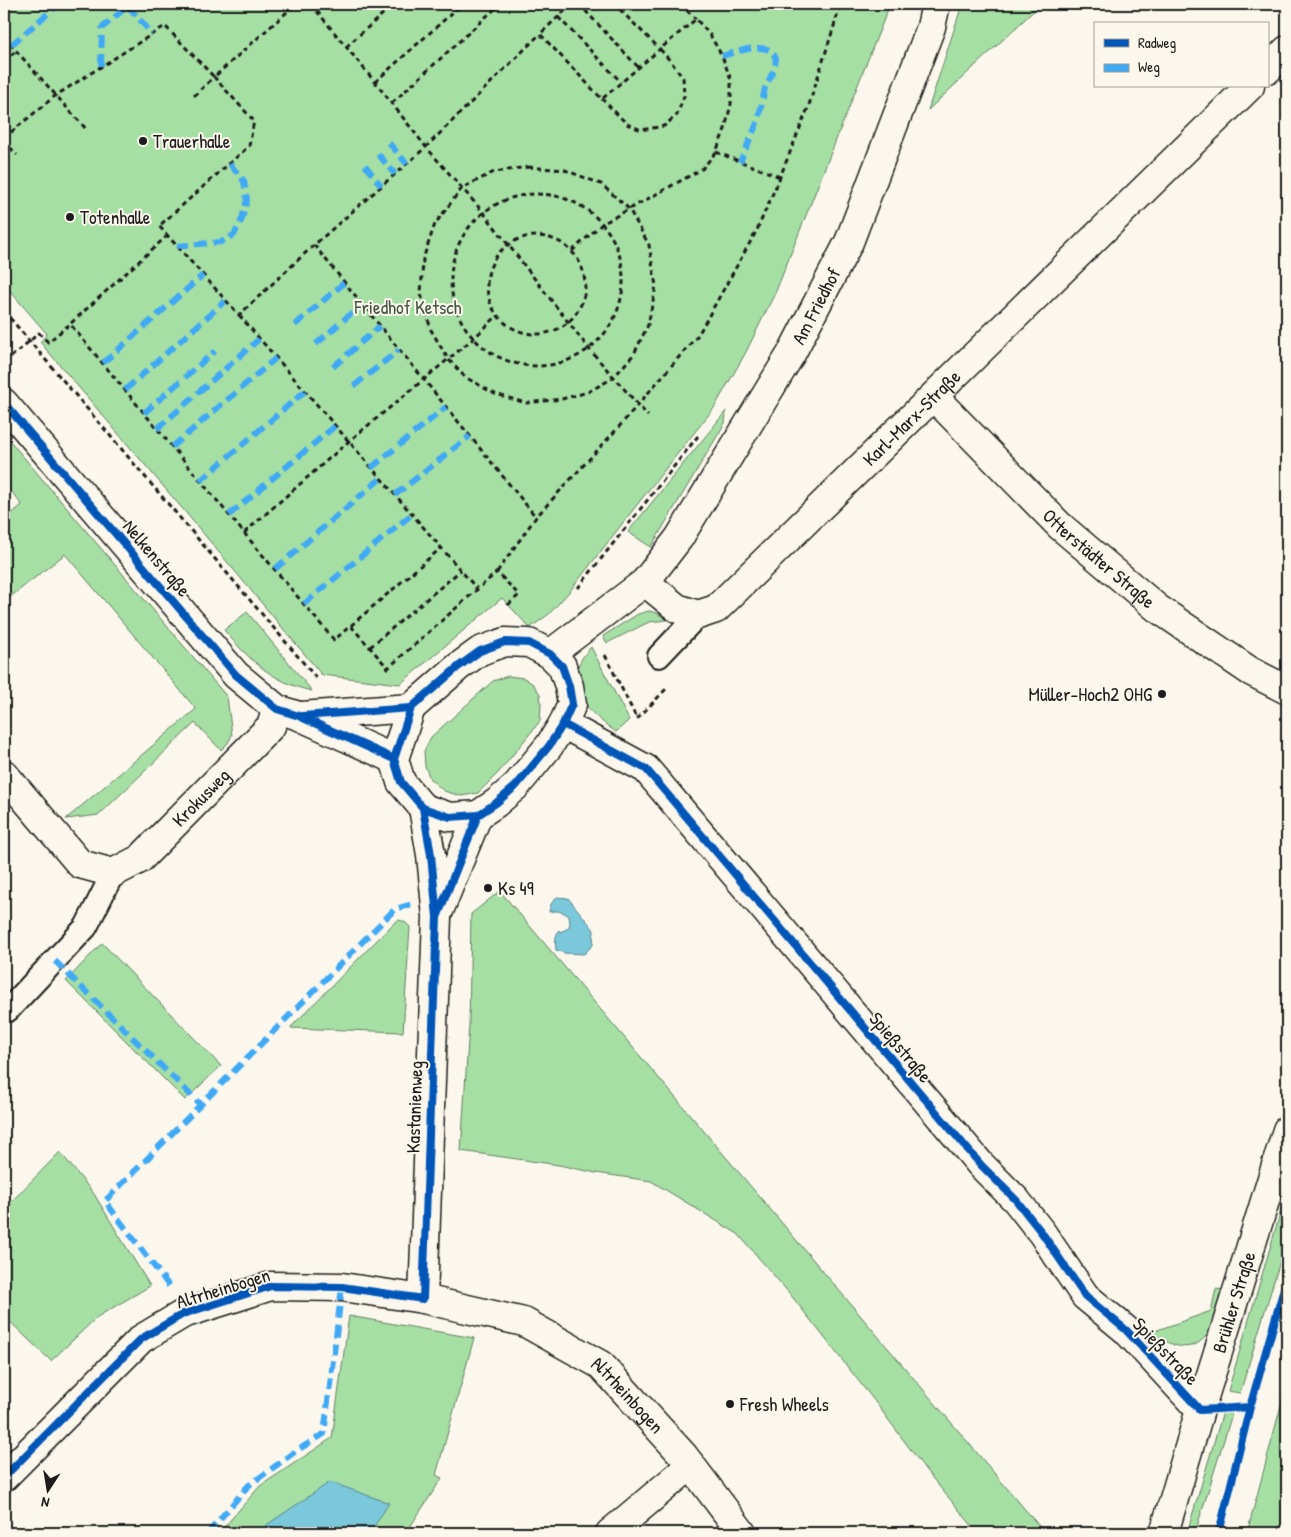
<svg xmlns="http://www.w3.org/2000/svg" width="1291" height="1537" viewBox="0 0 1291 1537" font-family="'Patrick Hand',sans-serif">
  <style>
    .green { fill: #a6dfa4; stroke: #617e60 }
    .water { fill: #7cc8db; stroke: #56838f }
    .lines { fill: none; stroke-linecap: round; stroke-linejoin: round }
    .service-casing { stroke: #1c1c1c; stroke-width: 26 }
    .minor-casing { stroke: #1c1c1c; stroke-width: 31 }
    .tertiary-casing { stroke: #1c1c1c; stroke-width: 31 }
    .path { stroke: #1c1c1c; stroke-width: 3; stroke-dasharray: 5 4; stroke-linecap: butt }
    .service { stroke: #fbf7ec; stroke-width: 22 }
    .minor { stroke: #fbf7ec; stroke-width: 28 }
    .tertiary { stroke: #fbf7ec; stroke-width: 28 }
    .quiet { stroke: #3fa9f5; stroke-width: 6; stroke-dasharray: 12 6; stroke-linecap: butt }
    .cycleway-casing { stroke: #fbf7ec; stroke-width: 11 }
    .cycleway { stroke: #0057b8; stroke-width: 8 }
    .poi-dot { fill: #1c1c1c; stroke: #fbf7ec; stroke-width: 2 }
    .labels { text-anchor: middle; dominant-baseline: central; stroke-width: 4; stroke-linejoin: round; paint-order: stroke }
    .poi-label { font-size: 19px; fill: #1c1c1c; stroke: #fbf7ec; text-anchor: start }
    .street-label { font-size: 19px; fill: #1c1c1c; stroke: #fbf7ec }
    .park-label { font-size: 19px; fill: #455645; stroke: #fbf7ec }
  </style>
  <rect width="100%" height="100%" fill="#fbf7ec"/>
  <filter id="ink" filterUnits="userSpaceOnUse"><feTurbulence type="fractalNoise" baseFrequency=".02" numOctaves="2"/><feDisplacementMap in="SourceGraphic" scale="10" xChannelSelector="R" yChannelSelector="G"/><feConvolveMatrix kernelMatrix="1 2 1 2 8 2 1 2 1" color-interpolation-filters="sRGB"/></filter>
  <g filter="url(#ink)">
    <path class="green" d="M 4,4 L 890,4 L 776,291 L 746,352 L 714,408 L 647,492 L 569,592 L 549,614 L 530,628 L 502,598 L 400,684 L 322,675 L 181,507 L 40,342 L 47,334 L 4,284 Z
      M 963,4 L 1041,4 L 928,110 L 962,5 Z
      M 726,411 L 725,423 L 651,547 L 628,532 Z
      M 4,434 L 227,697 L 232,735 L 228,743 L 221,750 L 195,723 L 99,815 L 66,819 L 196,709 L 65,554 L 4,602 L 4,520 L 22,505 L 4,482 Z
      M 649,611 L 657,613 L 667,620 L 649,622 L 607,643 L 603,636 L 638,614 Z
      M 247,612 L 312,691 C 274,683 248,659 224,630 Z
      M 591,647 L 629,720 L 616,732 C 585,710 557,683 591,647 Z
      M 508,676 L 524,678 L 533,684 L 540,694 L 541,705 L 540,721 L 499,772 L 478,793 L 461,796 L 444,791 L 430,779 L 425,766 L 424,751 L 431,737 L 493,681 Z
      M 500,891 L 1045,1533 L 976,1533 L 974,1528 L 928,1473 L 876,1403 L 790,1294 L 738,1234 L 651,1181 L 596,1173 L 559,1165 L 461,1151 L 469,1025 L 471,914 Z
      M 399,920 L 405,922 L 410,927 L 403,1032 L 290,1028 L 395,922 Z
      M 102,943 L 221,1066 L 185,1100 L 66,981 Z
      M 60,1152 L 94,1194 L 150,1286 L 97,1317 L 51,1361 L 4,1316 L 4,1209 Z
      M 1287,1190 L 1287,1238 L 1240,1393 L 1228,1391 Z
      M 1216,1289 L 1222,1290 C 1219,1301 1217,1314 1213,1324 C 1199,1356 1174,1350 1152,1332 L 1211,1311 Z
      M 349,1316 L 474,1338 L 436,1475 L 442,1478 L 406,1533 L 219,1533 L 260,1486 L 332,1438 Z
      M 1287,1383 L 1287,1533 L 1247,1533 Z
      M 1223,1412 L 1232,1414 L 1195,1533 L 1187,1533 Z"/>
    <path class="water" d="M 557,897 L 568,898 L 594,930 L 593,945 L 584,954 L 564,953 L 556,950 C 555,943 555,936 559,930 L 560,932 L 567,929 L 570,924 L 569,916 C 562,911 557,910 549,912 L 551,904 Z
      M 330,1482 L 389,1503 L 370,1533 L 260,1533 L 268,1524 Z"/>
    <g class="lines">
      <defs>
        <path id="service" d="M 659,656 L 698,615
          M 8,1010 L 86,927 L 113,873"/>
        <g id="minor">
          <path d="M 1267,70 L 1287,50"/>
          <path id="s1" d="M 934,397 L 1060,526 L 1157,608 L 1250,671 L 1287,690"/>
          <path d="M 4,403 L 236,675 L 277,709 L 299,716 L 394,759"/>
          <path id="s2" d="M 645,582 L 679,538 L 791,354 L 849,242 L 931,27 L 936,4"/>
          <path d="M 505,642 L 529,643 L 550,654 L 562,666 L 569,686 L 572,704 L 563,724 L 549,746 L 516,786 L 496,803 L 478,815 L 450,817 L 423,808 L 401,782 L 394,759 L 411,708 L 458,667 L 480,651 Z"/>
          <path id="s3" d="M 550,654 L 645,582 L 677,608 L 698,615 L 716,609 L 1250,86"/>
          <path d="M 301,716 L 411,708"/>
          <path d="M 563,724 L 646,769 L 981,1165 L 1016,1200 L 1042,1233 L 1085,1296 L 1126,1330 L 1200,1410"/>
          <path id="s4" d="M 4,774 L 80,864 L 113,873 L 140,859 L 271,726 L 277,709"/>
          <path d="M 439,911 L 478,815"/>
          <path d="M 423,1299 L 437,917 L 431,855 L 423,808"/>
          <path id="s5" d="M 4,1477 L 141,1339 L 183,1314 L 271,1286 L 342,1287 L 423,1299 L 524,1322 L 601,1365 L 684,1456 L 742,1533"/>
          <path d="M 610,1533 L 691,1465"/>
        </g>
        <g id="tertiary">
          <path id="s6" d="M 1164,1533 L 1200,1410 L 1287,1130"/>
        </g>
      </defs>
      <use href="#service" class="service-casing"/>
      <use href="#minor" class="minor-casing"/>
      <use href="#tertiary" class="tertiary-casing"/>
      <path class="path" d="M 311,4 L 375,82 L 426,147 L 483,212 L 589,349 L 648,416
        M 572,4 L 540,34 L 602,99 L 660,49 L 614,4
        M 579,4 L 639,68
        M 680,4 L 696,19
        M 558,17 L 621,82
        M 4,37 L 86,129
        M 346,47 L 394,4
        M 4,61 L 16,51
        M 375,82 L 462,4
        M 194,96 L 214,77 L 254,121 L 249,146 L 159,226 L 239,315 L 314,245 L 426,147 L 540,34
        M 392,103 L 500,4
        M 4,138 L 55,96 L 165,26 L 214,77 L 296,4
        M 4,141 L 17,155
        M 716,152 L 780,177
        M 528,167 L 565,170 L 601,184 L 629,209 L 649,245 L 656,286 L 648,325 L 634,354 L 613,378 L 588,392 L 562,399 L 526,403 L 495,394 L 465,377 L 448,359 L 431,330 L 421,294 L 423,259 L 435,224 L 462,188 L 494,172 Z
        M451 280a86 86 0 1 1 172 0a86 86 0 1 1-172 0Z
        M 168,235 L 70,324 L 244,533 L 348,442 L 474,338 L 497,316
        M487 285a49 49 0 1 1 98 0a49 49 0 1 1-98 0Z
        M 314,245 L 536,517
        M 572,251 L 602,224 L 702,169 L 716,152 L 725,129 L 731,104 L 731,80 L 722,56 L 710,35 L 696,19 L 660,49 L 672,63 L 683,78 L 684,96 L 677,115 L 664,126 L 641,130 L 627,124 L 602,99
        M 4,311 L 318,680
        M 239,315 L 477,589
        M 4,363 L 39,333 L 48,342 L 70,324
        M 244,533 L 334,640 L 441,548
        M 497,572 L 536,517 L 617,429 L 698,335 L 757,230 L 780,177 L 808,108 L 841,4
        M 578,588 L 698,436
        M 351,626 L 388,668 L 497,572 L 519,595 L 508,605 L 508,609
        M 370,647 L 461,570
        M 605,655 L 637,719 L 668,687
        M 1236,1408 L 1250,1407
        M 1219,1533 L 1250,1407 L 1287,1278"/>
      <use href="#service" class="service"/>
      <use href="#minor" class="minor"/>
      <use href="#tertiary" class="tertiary"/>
      <path class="quiet" d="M 128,6 L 152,34
        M 11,45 L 59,4
        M 722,56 C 734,53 762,42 772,52 C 774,54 775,57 776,59 L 774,70 L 765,88 L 758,121 L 740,162
        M 101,66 L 102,28 L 130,4
        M 389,143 L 407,164
        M 378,154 L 395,174
        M 365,165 L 381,186
        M 177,246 L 221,242 L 234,235 L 242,219 L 247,200 L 244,181 L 229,163
        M 295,325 L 344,283
        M 316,344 L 362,304
        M 103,363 L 203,275
        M 333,367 L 380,326
        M 354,386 L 399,350
        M 125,390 L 225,301
        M 144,413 L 215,351
        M 157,429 L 259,339
        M 172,447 L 276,358
        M 371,468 L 446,407
        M 200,481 L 305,391
        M 395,495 L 470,436
        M 229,515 L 335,426
        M 275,569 L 380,479
        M 304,604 L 412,514
        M 55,961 L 201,1105
        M 169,1286 L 105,1201 L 395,909 L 416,903
        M 208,1533 L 248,1486 L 296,1451 L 324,1434 L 342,1287"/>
      <defs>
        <path id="cycleway" d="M 4,403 L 236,675 L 277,709 L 299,716 L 394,759
          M 505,642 L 529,643 L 550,654 L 562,666 L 569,686 L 572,704 L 563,724 L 549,746 L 516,786 L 496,803 L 478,815 L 450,817 L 423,808 L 401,782 L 394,759 L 411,708 L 458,667 L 480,651 Z
          M 302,716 L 411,708
          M 563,724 L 646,769 L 981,1165 L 1016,1200 L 1042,1233 L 1085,1296 L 1126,1330 L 1200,1410 L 1250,1407
          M 438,915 L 478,815
          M 4,1477 L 141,1339 L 183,1314 L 271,1286 L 342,1287 L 423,1299 L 437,917 L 431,855 L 423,808
          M 1219,1533 L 1250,1407 L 1287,1278"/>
      </defs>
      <use href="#cycleway" class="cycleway-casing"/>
      <use href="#cycleway" class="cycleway"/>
    </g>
  </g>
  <g class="poi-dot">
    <circle cx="143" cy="141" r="5"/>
    <circle cx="70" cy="217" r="5"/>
    <circle cx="1162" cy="694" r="5"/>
    <circle cx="488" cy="888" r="5"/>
    <circle cx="730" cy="1404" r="5"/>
  </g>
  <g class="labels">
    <g class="poi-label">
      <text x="153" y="141">Trauerhalle</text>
      <text x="80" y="217">Totenhalle</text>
      <text x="1152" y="694" text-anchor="end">Müller-Hoch2 OHG</text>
      <text x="498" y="888">Ks 49</text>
      <text x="740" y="1404">Fresh Wheels</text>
    </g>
    <g class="street-label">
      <text stroke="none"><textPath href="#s2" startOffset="325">Am Friedhof</textPath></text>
      <text stroke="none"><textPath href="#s3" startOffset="475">Karl-Marx-Straße</textPath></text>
      <text stroke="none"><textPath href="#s1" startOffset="231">Otterstädter Straße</textPath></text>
      <text transform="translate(157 558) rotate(50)">Nelkenstraße</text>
      <text stroke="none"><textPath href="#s4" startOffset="269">Krokusweg</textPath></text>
      <text transform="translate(901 1047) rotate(50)">Spießstraße</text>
      <text transform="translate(414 1107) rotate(-88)">Kastanienweg</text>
      <text transform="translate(223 1288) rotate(-17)">Altrheinbogen</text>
      <text stroke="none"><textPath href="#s6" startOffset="241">Brühler Straße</textPath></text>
      <text transform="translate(1166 1351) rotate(46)">Spießstraße</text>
      <text stroke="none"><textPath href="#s5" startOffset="720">Altrheinbogen</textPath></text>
    </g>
    <g class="park-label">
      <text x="408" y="307">Friedhof Ketsch</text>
    </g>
  </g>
  <rect width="1291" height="1537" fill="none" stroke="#fbf7ec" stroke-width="20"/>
  <rect x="10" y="10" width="1271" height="1517" fill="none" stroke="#1c1c1c" stroke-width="2" filter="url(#ink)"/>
  <rect x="1094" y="22" width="175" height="65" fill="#fbf7ec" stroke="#a29f99"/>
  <rect x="1104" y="39" width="25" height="8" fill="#0057b8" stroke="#a29f99"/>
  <text x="1138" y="48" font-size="15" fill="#1c1c1c">Radweg</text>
  <rect x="1104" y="64" width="25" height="8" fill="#3fa9f5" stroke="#a29f99"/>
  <text x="1138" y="72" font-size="15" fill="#1c1c1c">Weg</text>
  <g transform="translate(48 1490) rotate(192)" stroke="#fbf7ec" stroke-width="4" paint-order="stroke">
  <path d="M0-4L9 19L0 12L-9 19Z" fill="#1c1c1c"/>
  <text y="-8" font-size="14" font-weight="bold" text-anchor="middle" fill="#1c1c1c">N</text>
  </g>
</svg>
